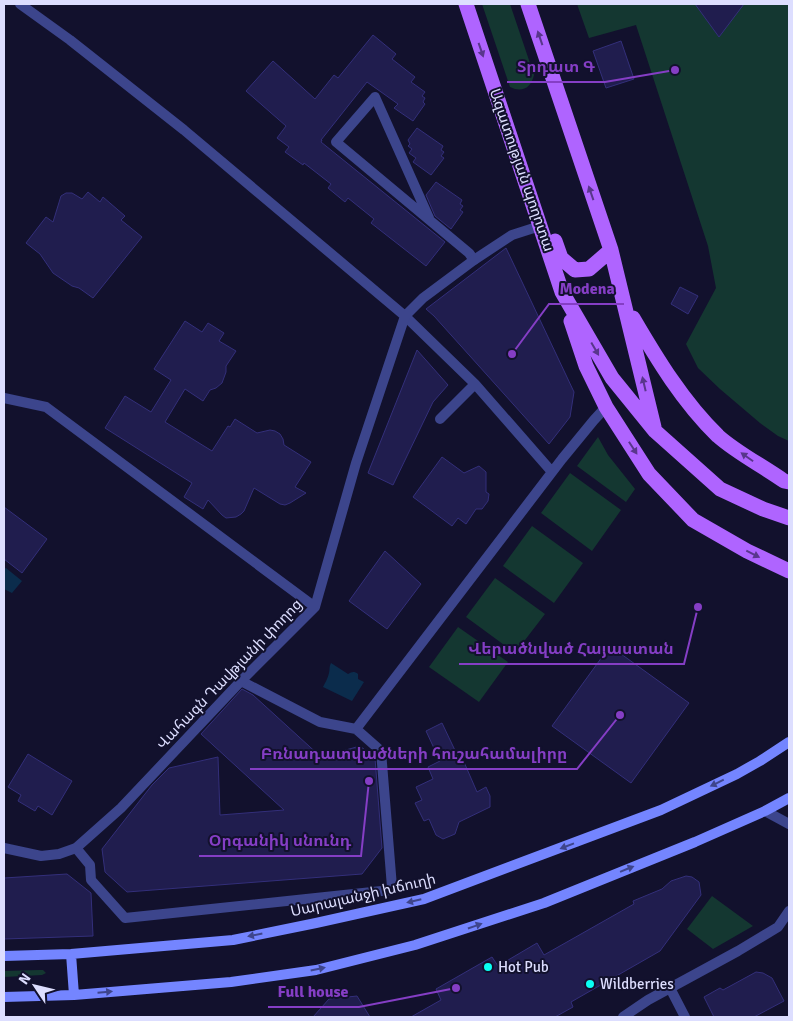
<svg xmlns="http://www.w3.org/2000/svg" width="793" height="1021" viewBox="0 0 793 1021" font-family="Signika,'Noto Sans Armenian',sans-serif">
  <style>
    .green { fill: #143731 }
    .water { fill: #0b2c4c }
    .building { fill: #201d4e; stroke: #332f7a }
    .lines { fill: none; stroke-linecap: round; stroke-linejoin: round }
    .lane { stroke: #3c458c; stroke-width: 10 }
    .street { stroke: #3c458c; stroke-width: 10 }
    .secondary { stroke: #7485ff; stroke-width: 10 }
    .primary { stroke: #af64ff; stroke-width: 15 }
    .oneway { fill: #59368c }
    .oneway2 { fill: #3e458c }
    .poi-dot { fill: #09fff4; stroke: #12112d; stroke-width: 2 }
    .labels { text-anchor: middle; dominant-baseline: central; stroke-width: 4; stroke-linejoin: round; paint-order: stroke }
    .street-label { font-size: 15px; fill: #dddeff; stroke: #12112d }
    .poi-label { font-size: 15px; fill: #dddeff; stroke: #12112d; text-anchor: start }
    .leader { fill: none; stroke: #853ec5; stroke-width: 2 }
    .callout-dot { fill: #853ec5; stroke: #12112d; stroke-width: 2 }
    .callout-label { font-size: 16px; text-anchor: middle; font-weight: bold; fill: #853ec5; stroke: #12112d; stroke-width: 4; stroke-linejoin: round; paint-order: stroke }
  </style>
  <rect width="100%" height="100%" fill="#12112d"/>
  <path class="green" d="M 482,4 L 510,4 L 534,75 C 531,88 522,93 510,87 Z
    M 577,4 L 789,4 L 789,441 L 778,436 L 760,423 L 720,389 L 698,368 L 686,344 L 716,288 L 708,246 L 636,25 L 589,38 Z
    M 598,437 L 608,455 L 635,489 L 626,502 L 577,466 Z
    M 570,473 L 621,510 L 592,551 L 541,513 Z
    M 532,526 L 583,563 L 554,603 L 503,566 Z
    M 495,578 L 545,614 L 515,653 L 466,617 Z
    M 458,627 L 508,662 L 479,702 L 429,667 Z
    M 712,896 L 753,926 L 713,949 L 687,929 Z
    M 39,970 L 43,970 L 46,973 L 42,975 L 4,977 L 4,971 Z"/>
  <path class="water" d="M 6,568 L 22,581 L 12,593 L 4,589 L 4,595 L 4,569 Z
    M 331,663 L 348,674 C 352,672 354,671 358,674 L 358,679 L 364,682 L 352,701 L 323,687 C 325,683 328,678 329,673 C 330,669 329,667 331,663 Z"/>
  <path class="building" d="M 695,4 L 744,4 L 719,37 Z
    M 373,35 L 396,54 L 392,59 L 415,77 L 411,82 L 425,92 L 422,96 L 425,98 L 423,102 L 425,104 L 413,121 L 394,108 L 398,104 L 367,82 L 321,140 L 322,140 L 321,142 L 445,242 L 426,266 L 371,223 L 374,219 L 348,198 L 345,202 L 328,188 L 331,184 L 304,163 L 303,165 L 285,152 L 289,147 L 277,138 L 286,126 L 246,91 L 273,61 L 315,99 L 334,75 L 338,78 Z
    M 621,41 L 634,79 L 606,88 L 593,51 Z
    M 417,128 L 443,146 L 441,150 L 444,152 L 441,156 L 444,158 L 431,175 L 413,162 L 416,158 L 409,153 L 412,149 L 408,146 L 410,144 L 408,140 Z
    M 436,182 L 462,200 L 460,204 L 463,206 L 460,210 L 463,212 L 451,229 L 435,216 L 426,195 Z
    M 88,192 L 100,202 L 103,197 L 125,216 L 121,220 L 142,237 L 93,298 L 79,288 L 72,286 L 53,273 L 40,254 L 26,243 L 46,217 L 53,222 L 61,196 L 66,193 L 72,193 L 82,199 Z
    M 506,248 L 574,392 L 570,417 L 549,444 L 434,316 L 426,309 Z
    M 680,287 L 698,296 L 688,314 L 671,304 Z
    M 185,321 L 202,332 L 208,323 L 224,333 L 219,341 L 236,351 L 226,366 L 226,372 L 222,383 L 216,388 L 210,390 L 203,401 L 185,389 L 165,422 L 212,451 L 228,426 L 230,427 L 235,419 L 257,433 L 270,430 L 275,431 L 280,434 L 283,439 L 284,445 L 311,462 L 295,487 L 306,493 L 290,503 L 285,505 L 280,504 L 254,488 L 244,511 L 241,514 L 236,517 L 226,518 L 222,515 L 208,500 L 203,509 L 184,497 L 192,483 L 105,428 L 125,396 L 151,412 L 171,380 L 154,369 Z
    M 417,350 L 448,385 L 433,402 L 393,485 L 368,473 Z
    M 442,457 L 464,473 L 479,466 L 486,472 L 486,492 L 489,494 L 488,501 L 482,509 L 476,509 L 466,524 L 458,518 L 452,526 L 413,497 Z
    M 4,507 L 47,539 L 22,573 L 4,559 Z
    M 385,551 L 421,584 L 387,629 L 349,601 Z
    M 610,646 L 689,703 L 631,783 L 552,726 Z
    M 242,689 L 253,695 L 321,757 L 360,746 L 375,758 L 382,848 L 362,874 L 127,892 L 105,872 L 102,849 L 152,785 L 169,768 L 218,757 L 220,815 L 284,810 L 201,734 Z
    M 442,723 L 461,763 L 464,762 L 477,792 L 486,787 L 490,796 L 490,807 L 459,822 L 455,834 L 443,839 L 436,835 L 429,819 L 424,821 L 415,803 L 422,800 L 416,787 L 433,779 L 428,767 L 440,761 L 426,731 Z
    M 28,754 L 72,781 L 52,815 L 38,806 L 35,811 L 18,801 L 21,795 L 8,787 Z
    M 67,874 L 91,893 L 93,936 L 4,939 L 4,878 Z
    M 686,876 L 692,877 L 699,882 L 701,895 L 660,951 L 571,1002 L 573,1007 L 555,1017 L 411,1017 L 441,1000 L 436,989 L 492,957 L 498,966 L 537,943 L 544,955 L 634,904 L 633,901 L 662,889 L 671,881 Z
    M 756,972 L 763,973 L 772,978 L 784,1001 L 754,1017 L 714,1017 L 704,997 L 720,988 L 723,990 Z
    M 357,996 L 370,1017 L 313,1017 L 329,999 Z"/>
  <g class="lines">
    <path class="lane" d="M 429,218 L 375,97 L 336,142 L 469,253 L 474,260
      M 405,316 L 475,384 L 552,472
      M 440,419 L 475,384
      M 241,681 L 320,722 L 356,729 L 562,459 L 594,420 L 606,407
      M 76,848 L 90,865 L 91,880 L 125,918 L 391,890 L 392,887 L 381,751 L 356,729
      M 670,988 L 685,1017"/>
    <path class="street" d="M 20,4 L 70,40 L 184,130 L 405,316
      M 4,398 L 46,407 L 315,607
      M 765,811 L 789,824
      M 4,848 L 41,856 L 59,854 L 76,848 L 121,808 L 241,681 L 315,607 L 356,463 L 405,316 L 423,298 L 474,260 L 512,235 L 540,226
      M 623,1017 L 648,1000 L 738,951 L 778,927 L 789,911"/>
    <path class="secondary" d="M 71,954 L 74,995
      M 4,956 L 71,954 L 233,940 L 316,923 L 424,899 L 661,810 L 737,774 L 760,761 L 789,742
      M 4,997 L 74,995 L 231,982 L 316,970 L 415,945 L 544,903 L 695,842 L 765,811 L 789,798"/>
    <path class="primary" d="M 466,4 L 562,292 L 612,378 L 655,431 L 720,489 L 763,509 L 789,518
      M 528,4 L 611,250 L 654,427
      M 555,241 L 561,258 L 575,270 L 589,269 L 611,250
      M 633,318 C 657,359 683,402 718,436 C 737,453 763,466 784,481 L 789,482
      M 571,321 L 586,366 L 606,407 L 649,474 L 693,520 L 747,551 L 789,571"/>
  </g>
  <defs><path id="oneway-solid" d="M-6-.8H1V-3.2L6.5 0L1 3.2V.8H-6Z" transform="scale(1.25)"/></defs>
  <g class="oneway">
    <use href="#oneway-solid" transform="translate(540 38) rotate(-109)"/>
    <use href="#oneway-solid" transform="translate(481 50) rotate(71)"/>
    <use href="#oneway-solid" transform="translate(591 193) rotate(-109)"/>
    <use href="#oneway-solid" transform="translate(595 349) rotate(60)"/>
    <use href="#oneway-solid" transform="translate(644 384) rotate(-103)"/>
    <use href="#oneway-solid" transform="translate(633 448) rotate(57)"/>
    <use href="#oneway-solid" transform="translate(747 457) rotate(-145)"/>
    <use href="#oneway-solid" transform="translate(753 554) rotate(27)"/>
  </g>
  <g class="oneway2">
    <use href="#oneway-solid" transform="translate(717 783) rotate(154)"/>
    <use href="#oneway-solid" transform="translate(567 846) rotate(159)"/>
    <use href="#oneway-solid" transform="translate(627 869) rotate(-22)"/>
    <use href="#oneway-solid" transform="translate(414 901) rotate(167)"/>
    <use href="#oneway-solid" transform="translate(475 926) rotate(-19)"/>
    <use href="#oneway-solid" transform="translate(255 935) rotate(169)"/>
    <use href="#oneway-solid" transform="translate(318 969) rotate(-12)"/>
    <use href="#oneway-solid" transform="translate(105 992) rotate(-5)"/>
  </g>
  <g class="poi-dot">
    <circle cx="488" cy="967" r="5"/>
    <circle cx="590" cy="984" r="5"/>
  </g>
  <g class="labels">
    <g class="street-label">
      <text transform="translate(522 170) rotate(71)">Ազատության պողոտա</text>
      <text transform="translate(229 674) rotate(-46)">Վահագն Դավթյանի փողոց</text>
      <text transform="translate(363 895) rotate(-13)">Սարալանջի խճուղի</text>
    </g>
    <g class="poi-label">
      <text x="498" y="967">Hot Pub</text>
      <text x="600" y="984">Wildberries</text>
    </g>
  </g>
  <path class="leader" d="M675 70L605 82H507M512 354L549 304H624M698 607L684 664H459M620 715L577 769H250M369 781L361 856H199M456 988L359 1007H268"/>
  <g class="callout-dot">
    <circle cx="675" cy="70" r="5"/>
    <circle cx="512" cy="354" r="5"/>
    <circle cx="698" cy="607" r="5"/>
    <circle cx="620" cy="715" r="5"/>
    <circle cx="369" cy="781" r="5"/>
    <circle cx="456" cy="988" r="5"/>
  </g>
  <g class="callout-label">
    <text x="556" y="72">Տրդատ Գ</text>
    <text x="587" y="294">Modena</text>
    <text x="571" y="654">Վերածնված Հայաստան</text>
    <text x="414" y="759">Բռնադատվածների հուշահամալիրը</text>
    <text x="280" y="846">Օրգանիկ սնունդ</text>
    <text x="313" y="997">Full house</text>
  </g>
  <rect width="793" height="1021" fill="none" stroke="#dddeff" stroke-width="10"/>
  <g transform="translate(35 986) rotate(305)" stroke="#12112d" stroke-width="4" paint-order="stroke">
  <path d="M0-4L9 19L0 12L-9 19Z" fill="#dddeff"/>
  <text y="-8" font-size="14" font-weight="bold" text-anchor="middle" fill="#dddeff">N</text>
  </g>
</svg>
